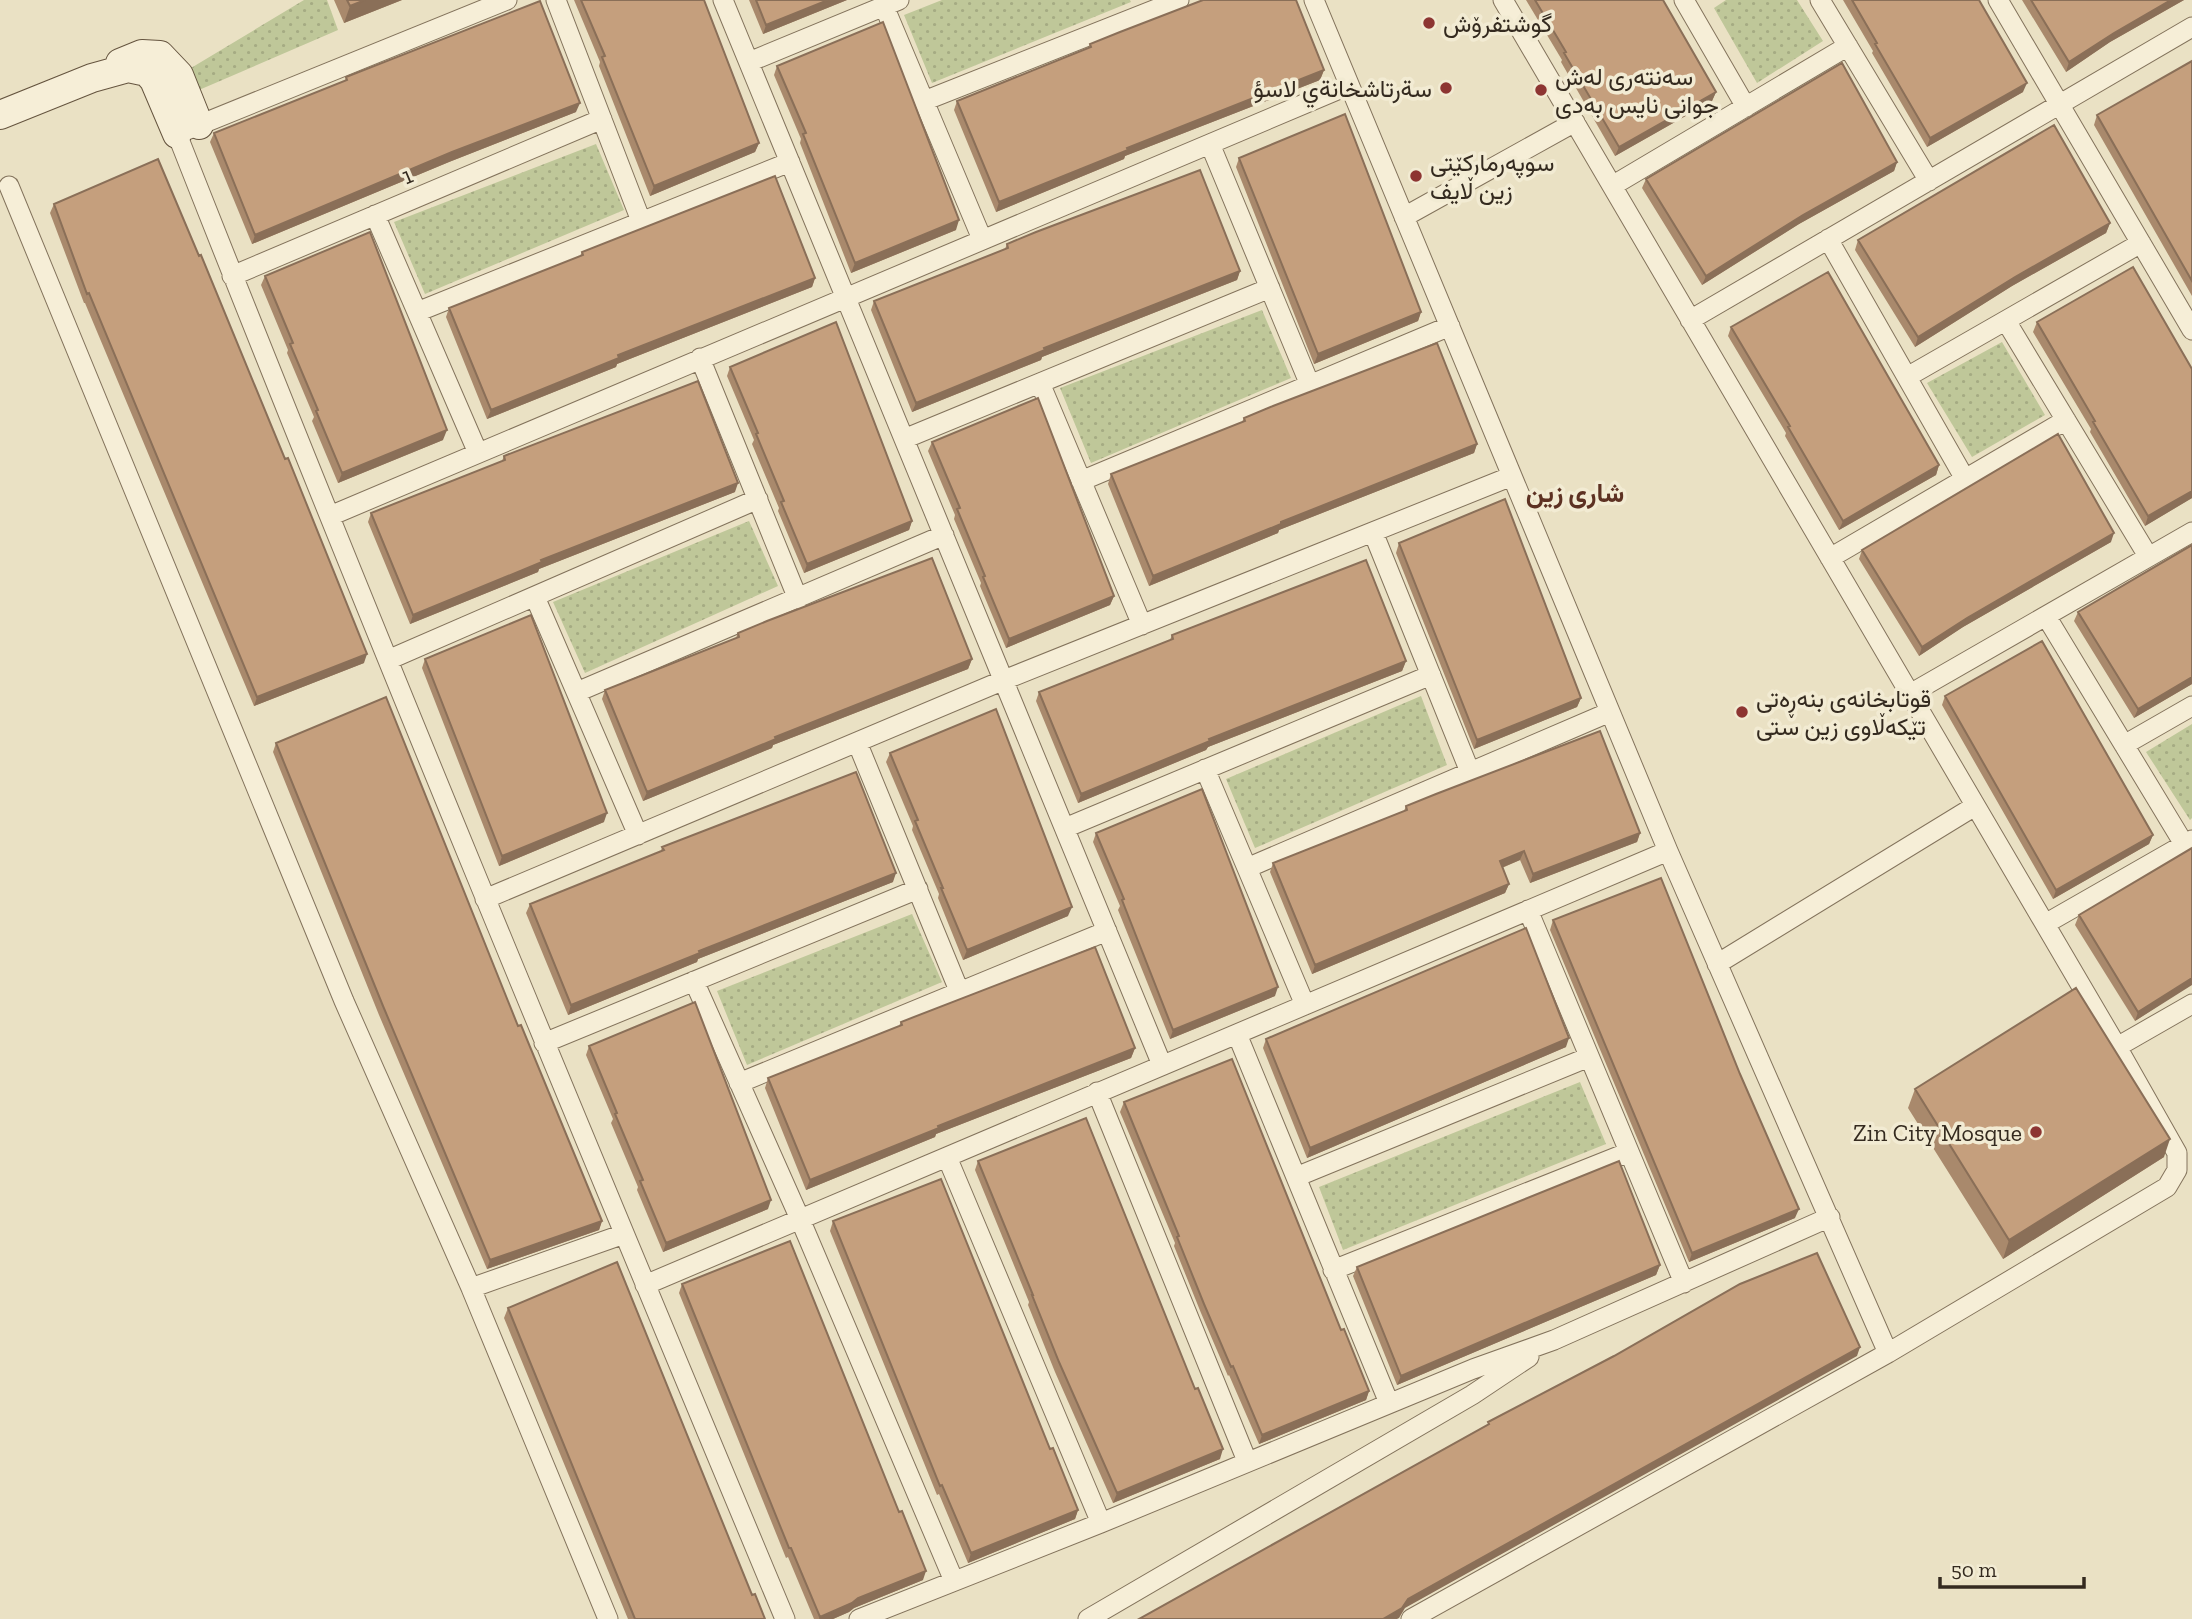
<svg xmlns="http://www.w3.org/2000/svg" width="2192" height="1619" viewBox="0 0 2192 1619" font-family="'Zilla Slab',Vazirmatn,serif">
  <style>
    .grass { fill: url(#grass-dots) }
    .lines { fill: none; stroke-linecap: round; stroke-linejoin: round }
    .street-casing { stroke: #83735c; stroke-width: 21 }
    .secondary-casing { stroke: #65543f; stroke-width: 30 }
    .street { stroke: #f6eed7; stroke-width: 19 }
    .secondary { stroke: #f6eed7; stroke-width: 28 }
    .wall { fill: #a9896c }
    .shaded-wall { fill: #8a6f58 }
    .building { fill: #c59f7d; stroke: #8a6f58; stroke-width: 2 }
    .poi-dot { fill: #8d3532; stroke: #f2ebd3; stroke-width: 2.5 }
    .labels { text-anchor: middle; dominant-baseline: central; stroke-width: 7; stroke-linejoin: round; paint-order: stroke }
    .poi-label { font-size: 24px; fill: #342a1f; stroke: #f2ebd3; text-anchor: start }
    .street-label { font-size: 24px; fill: #342a1f; stroke: #f2ebd3 }
    .neighbourhood-label { font-size: 26px; font-weight: bold; fill: #5d3122; stroke: #f2ebd3 }
  </style>
  <defs>
    <pattern id="grass-dots" width="8" height="8" patternUnits="userSpaceOnUse" patternTransform="scale(1.75)"><rect width="8" height="8" fill="#bfc799"/><path d="M2 2h.1M6 6h.1" fill="none" stroke="#a5ab83" stroke-width="1.8" stroke-linecap="round"/></pattern>
  </defs>
  <rect width="100%" height="100%" fill="#eae1c4"/>
  <path class="grass" d="M 304,0 L 327,0 L 338,30 L 199,90 L 191,68 Z
    M 942,0 L 1130,0 L 1131,2 L 932,83 L 904,15 Z
    M 1726,0 L 1797,0 L 1823,41 L 1757,83 L 1714,8 Z
    M 596,144 L 624,210 L 425,294 L 394,222 Z
    M 1262,310 L 1291,378 L 1091,463 L 1060,388 Z
    M 2002,342 L 2045,415 L 1972,457 L 1927,383 Z
    M 749,521 L 778,586 L 585,673 L 553,602 Z
    M 1421,696 L 1447,765 L 1255,848 L 1226,779 Z
    M 2192,724 L 2192,818 L 2190,820 L 2146,752 Z
    M 912,914 L 942,982 L 747,1065 L 717,991 Z
    M 1580,1082 L 1606,1144 L 1343,1250 L 1319,1187 Z"/>
  <g class="lines">
    <defs>
      <path id="street" d="M 507,0 L 177,134 C 373,632 579,1126 785,1619
        M 556,0 L 641,221
        M 723,0 L 1162,1065
        M 1314,0 L 1668,851 L 1888,1353
        M 1684,0 L 1746,107
        M 1820,0 L 1929,181
        M 1998,0 L 2192,330
        M 884,6 L 982,239
        M 749,62 L 899,0
        M 924,101 L 1179,0
        M 1210,144 L 1310,385
        M 9,186 L 344,1001 L 471,1288 L 608,1619
        M 1612,186 L 1848,46
        M 375,215 L 478,453
        M 1404,217 L 1575,122
        M 1828,239 L 1965,479
        M 232,276 L 602,119
        M 417,312 L 790,162
        M 1690,320 L 2192,27
        M 2006,321 L 2148,556
        M 700,358 L 798,599
        M 1907,377 L 2141,243
        M 1040,383 L 1142,625
        M 904,439 L 1270,288
        M 1081,481 L 1450,326
        M 330,516 L 1349,85
        M 1373,532 L 1470,772
        M 1830,558 L 2066,420
        M 535,597 L 638,835
        M 2046,616 L 2184,844
        M 388,660 L 758,499
        M 577,692 L 944,535
        M 1910,694 L 2192,532
        M 857,742 L 960,993
        M 2124,745 L 2192,706
        M 1205,769 L 1305,1005
        M 1065,828 L 1431,675
        M 1247,868 L 1610,712
        M 485,899 L 1004,680 L 1512,476
        M 1528,910 L 1684,1283
        M 2045,924 L 2192,840
        M 1717,964 L 1975,806
        M 694,981 L 800,1219 L 954,1581
        M 1237,1034 L 1389,1403
        M 544,1043 L 918,889
        M 2117,1047 L 2192,1004
        M 739,1083 L 1107,931
        M 1097,1092 L 1247,1461
        M 947,1157 L 1101,1523
        M 1296,1177 L 1589,1057
        M 1333,1270 L 1629,1152
        M 645,1285 L 1668,851
        M 471,1288 L 624,1234
        M 859,1619 L 1101,1523 L 1473,1369 L 1554,1340 L 1830,1217
        M 1088,1619 L 1472,1395 L 1529,1357
        M 1411,1619 L 1888,1353 L 2167,1187 L 2177,1170 L 2177,1153 L 2117,1047 L 1503,0"/>
      <path id="secondary" d="M 120,63 L 142,54 L 160,55 L 179,75 L 199,125
        M 0,115 L 92,78 L 128,68 L 147,72 L 154,80 L 177,134"/>
    </defs>
    <use href="#street" class="street-casing"/>
    <use href="#secondary" class="secondary-casing"/>
    <use href="#street" class="street"/>
    <use href="#secondary" class="secondary"/>
  </g>
  <path class="wall" d="M 334,0 L 402,0 L 344,23 Z
    M 574,0 L 704,0 L 759,143 L 755,152 L 650,196 L 599,66 L 600,62 Z
    M 749,0 L 847,0 L 763,34 Z
    M 1526,0 L 1663,0 L 1716,92 L 1712,101 L 1615,156 L 1561,62 L 1562,60 Z
    M 1843,0 L 1979,0 L 2023,92 L 1927,147 L 1872,53 L 1873,51 Z
    M 2022,0 L 2184,0 L 2110,42 L 2066,72 Z
    M 1090,44 L 1324,70 L 1320,80 L 1125,156 L 1124,159 L 996,212 L 954,110 L 957,101 L 1088,49 Z
    M 2192,61 L 2192,296 L 2094,125 L 2097,115 Z
    M 777,66 L 956,230 L 851,273 L 800,143 L 801,139 L 774,75 Z
    M 346,77 L 576,112 L 449,162 L 252,244 L 210,142 L 214,133 L 345,81 Z
    M 1239,158 L 1421,312 L 1418,321 L 1314,364 L 1236,167 Z
    M 1897,162 L 1894,171 L 1799,224 L 1702,285 L 1642,188 L 1646,179 Z
    M 54,204 L 285,459 L 364,663 L 254,706 L 85,303 L 84,303 L 50,213 Z
    M 2110,223 L 2106,233 L 2012,286 L 1915,347 L 1855,250 L 1858,240 Z
    M 1007,244 L 1240,271 L 1237,280 L 1042,357 L 1041,360 L 912,412 L 871,310 L 874,301 L 1005,249 Z
    M 582,252 L 815,278 L 812,287 L 617,364 L 616,367 L 487,419 L 446,317 L 449,308 L 580,256 Z
    M 265,276 L 443,440 L 338,483 L 312,421 L 314,417 L 287,353 L 288,350 L 261,285 Z
    M 2037,322 L 2192,498 L 2145,526 L 2090,432 L 2091,429 L 2033,332 Z
    M 1731,327 L 1939,465 L 1936,475 L 1839,530 L 1785,436 L 1786,433 L 1728,336 Z
    M 730,367 L 912,521 L 909,530 L 804,573 L 778,511 L 779,508 L 752,444 L 754,440 L 727,376 Z
    M 1244,418 L 1477,444 L 1474,453 L 1279,530 L 1278,533 L 1149,586 L 1108,484 L 1111,474 L 1242,422 Z
    M 932,442 L 1114,596 L 1110,605 L 1006,648 L 980,586 L 981,583 L 954,519 L 955,515 L 928,451 Z
    M 504,456 L 735,492 L 539,569 L 538,572 L 410,624 L 368,522 L 371,513 L 502,461 Z
    M 2111,542 L 1963,627 L 1919,656 L 1859,559 L 1862,550 Z
    M 1399,543 L 1581,698 L 1577,707 L 1474,749 L 1396,553 Z
    M 2192,545 L 2192,684 L 2134,718 L 2074,621 L 2078,612 Z
    M 738,633 L 972,659 L 968,669 L 773,745 L 772,748 L 643,801 L 602,699 L 605,690 L 736,638 Z
    M 1172,635 L 1406,661 L 1402,671 L 1208,747 L 1206,750 L 1078,803 L 1036,701 L 1039,692 L 1170,640 Z
    M 425,659 L 604,822 L 499,866 L 422,668 Z
    M 1945,696 L 2153,835 L 2149,844 L 2053,899 L 1942,705 Z
    M 276,743 L 518,1026 L 602,1221 L 599,1230 L 487,1269 L 379,1015 L 273,752 Z
    M 890,753 L 1068,916 L 963,960 L 938,898 L 939,894 L 912,830 L 913,826 L 886,762 Z
    M 1406,806 L 1640,833 L 1637,842 L 1530,883 L 1520,860 L 1502,868 L 1509,884 L 1505,893 L 1312,974 L 1270,872 L 1273,863 L 1404,811 Z
    M 1096,833 L 1275,996 L 1170,1039 L 1118,910 L 1120,906 L 1093,842 Z
    M 662,847 L 893,882 L 698,959 L 697,962 L 568,1015 L 526,913 L 530,904 L 661,851 Z
    M 2079,915 L 2179,992 L 2135,1021 L 2075,925 Z
    M 1553,920 L 1795,1218 L 1689,1262 L 1550,930 Z
    M 901,1022 L 1135,1048 L 1131,1058 L 936,1134 L 935,1137 L 806,1190 L 765,1088 L 768,1078 L 899,1026 Z
    M 1266,1039 L 1566,1047 L 1307,1158 L 1263,1048 Z
    M 589,1046 L 768,1209 L 663,1252 L 637,1190 L 638,1187 L 611,1123 L 613,1119 L 586,1055 Z
    M 1915,1089 L 2164,1157 L 2003,1259 L 1908,1108 Z
    M 1124,1102 L 1341,1330 L 1369,1391 L 1366,1400 L 1259,1444 L 1229,1375 L 1228,1376 L 1201,1313 L 1174,1246 L 1175,1243 L 1120,1112 Z
    M 978,1161 L 1195,1389 L 1220,1459 L 1113,1503 L 1055,1372 L 1028,1305 L 1029,1302 L 975,1170 Z
    M 833,1221 L 1050,1449 L 1078,1510 L 1075,1519 L 968,1563 L 939,1494 L 937,1495 L 830,1231 Z
    M 1660,1265 L 1656,1275 L 1397,1385 L 1353,1276 L 1357,1267 Z
    M 682,1284 L 923,1580 L 854,1608 L 849,1612 L 833,1619 L 814,1619 L 788,1557 L 786,1558 L 679,1293 Z
    M 508,1308 L 752,1595 L 765,1619 L 628,1619 L 504,1318 Z"/>
  <path class="shaded-wall" d="M 365,0 L 402,0 L 344,23 L 350,6 Z
    M 828,0 L 847,0 L 763,34 L 766,25 Z
    M 2171,0 L 2184,0 L 2110,42 L 2066,72 L 2069,62 L 2114,33 Z
    M 1324,70 L 1320,80 L 1125,156 L 1124,159 L 996,212 L 999,202 L 1127,148 Z
    M 2027,83 L 2023,92 L 1927,147 L 1930,138 Z
    M 1716,92 L 1712,101 L 1615,156 L 1619,147 Z
    M 580,103 L 576,112 L 449,162 L 252,244 L 255,235 L 452,152 Z
    M 759,143 L 755,152 L 650,196 L 654,186 Z
    M 1897,162 L 1894,171 L 1799,224 L 1702,285 L 1706,276 L 1803,215 Z
    M 959,220 L 956,230 L 851,273 L 855,263 Z
    M 2110,223 L 2106,233 L 2012,286 L 1915,347 L 1918,337 L 2015,277 Z
    M 1240,271 L 1237,280 L 1042,357 L 1041,360 L 912,412 L 916,403 L 1044,348 Z
    M 815,278 L 812,287 L 617,364 L 616,367 L 487,419 L 491,410 L 618,355 Z
    M 1421,312 L 1418,321 L 1314,364 L 1318,354 Z
    M 447,430 L 443,440 L 338,483 L 342,473 Z
    M 1477,444 L 1474,453 L 1279,530 L 1278,533 L 1149,586 L 1153,576 L 1281,522 Z
    M 1939,465 L 1936,475 L 1839,530 L 1843,521 Z
    M 738,483 L 735,492 L 539,569 L 538,572 L 410,624 L 413,615 L 541,560 Z
    M 2192,491 L 2192,498 L 2145,526 L 2148,516 Z
    M 912,521 L 909,530 L 804,573 L 807,564 Z
    M 2114,533 L 2111,542 L 1963,627 L 1919,656 L 1922,647 L 1967,618 Z
    M 1114,596 L 1110,605 L 1006,648 L 1009,639 Z
    M 367,654 L 364,663 L 254,706 L 257,697 Z
    M 972,659 L 968,669 L 773,745 L 772,748 L 643,801 L 647,792 L 775,737 Z
    M 1406,661 L 1402,671 L 1208,747 L 1206,750 L 1078,803 L 1081,794 L 1209,739 Z
    M 2192,677 L 2192,684 L 2134,718 L 2138,709 Z
    M 1581,698 L 1577,707 L 1474,749 L 1477,740 Z
    M 607,813 L 604,822 L 499,866 L 502,856 Z
    M 1640,833 L 1637,842 L 1530,883 L 1533,874 Z
    M 2153,835 L 2149,844 L 2053,899 L 2056,890 Z
    M 1524,851 L 1520,860 L 1496,870 L 1500,861 Z
    M 896,873 L 893,882 L 698,959 L 697,962 L 568,1015 L 571,1005 L 699,951 Z
    M 1509,884 L 1505,893 L 1312,974 L 1315,965 Z
    M 1072,907 L 1068,916 L 963,960 L 967,950 Z
    M 2192,978 L 2192,985 L 2135,1021 L 2138,1012 Z
    M 1278,987 L 1275,996 L 1170,1039 L 1173,1030 Z
    M 1569,1038 L 1566,1047 L 1307,1158 L 1310,1148 Z
    M 1135,1048 L 1131,1058 L 936,1134 L 935,1137 L 806,1190 L 810,1180 L 938,1126 Z
    M 2170,1139 L 2164,1157 L 2003,1259 L 2009,1240 Z
    M 771,1200 L 768,1209 L 663,1252 L 666,1243 Z
    M 1799,1209 L 1795,1218 L 1689,1262 L 1692,1253 Z
    M 602,1221 L 599,1230 L 487,1269 L 490,1260 Z
    M 1660,1265 L 1656,1275 L 1397,1385 L 1401,1376 Z
    M 1860,1347 L 1857,1356 L 1405,1608 L 1399,1618 L 1397,1619 L 1383,1619 L 1408,1599 Z
    M 1369,1391 L 1366,1400 L 1259,1444 L 1262,1435 Z
    M 1223,1449 L 1220,1459 L 1113,1503 L 1117,1493 Z
    M 1078,1510 L 1075,1519 L 968,1563 L 971,1553 Z
    M 926,1571 L 923,1580 L 854,1608 L 849,1612 L 833,1619 L 819,1619 L 820,1617 L 858,1598 Z"/>
  <path class="building" d="M 347,0 L 365,0 L 350,6 Z
    M 581,0 L 704,0 L 759,143 L 654,186 L 602,57 L 605,56 Z
    M 756,0 L 828,0 L 766,25 Z
    M 1203,0 L 1296,0 L 1324,70 L 1127,148 L 1128,150 L 999,202 L 957,101 L 1091,47 L 1090,44 L 1120,32 Z
    M 1535,0 L 1663,0 L 1716,92 L 1619,147 L 1564,53 L 1566,52 Z
    M 1852,0 L 1979,0 L 2027,83 L 1930,138 L 1875,44 L 1877,43 Z
    M 2031,0 L 2171,0 L 2114,33 L 2069,62 Z
    M 540,1 L 580,103 L 452,152 L 255,235 L 214,133 L 347,80 L 346,77 Z
    M 883,22 L 959,220 L 855,263 L 803,134 L 806,133 L 777,66 Z
    M 2192,61 L 2192,281 L 2097,115 Z
    M 1842,63 L 1897,162 L 1803,215 L 1706,276 L 1646,179 Z
    M 1345,114 L 1421,312 L 1318,354 L 1239,158 Z
    M 2054,125 L 2110,223 L 2015,277 L 1918,337 L 1858,240 Z
    M 158,159 L 199,256 L 201,255 L 285,459 L 288,458 L 367,654 L 257,697 L 89,293 L 87,294 L 54,204 Z
    M 1200,170 L 1240,271 L 1044,348 L 1045,350 L 916,403 L 874,301 L 1008,248 L 1007,244 L 1036,232 Z
    M 775,176 L 815,278 L 618,355 L 619,358 L 491,410 L 449,308 L 583,255 L 582,252 Z
    M 370,232 L 447,430 L 342,473 L 316,411 L 318,410 L 290,344 L 293,343 L 265,276 Z
    M 2133,267 L 2192,369 L 2192,491 L 2148,516 L 2093,422 L 2095,421 L 2037,322 Z
    M 1828,272 L 1939,465 L 1843,521 L 1788,427 L 1790,426 L 1731,327 Z
    M 836,322 L 912,521 L 807,564 L 781,502 L 784,501 L 756,434 L 758,433 L 730,367 Z
    M 1437,343 L 1477,444 L 1281,522 L 1281,524 L 1153,576 L 1111,474 L 1245,421 L 1244,418 L 1273,406 Z
    M 698,381 L 738,483 L 541,560 L 542,562 L 413,615 L 371,513 L 505,460 L 504,456 Z
    M 1038,398 L 1114,596 L 1009,639 L 983,577 L 985,576 L 957,509 L 960,508 L 932,442 Z
    M 2058,434 L 2114,533 L 1967,618 L 1922,647 L 1862,550 Z
    M 1505,499 L 1581,698 L 1477,740 L 1399,543 Z
    M 2192,545 L 2192,677 L 2138,709 L 2078,612 Z
    M 932,558 L 972,659 L 775,737 L 776,739 L 647,792 L 605,690 L 739,637 L 738,633 L 767,621 Z
    M 1366,560 L 1406,661 L 1209,739 L 1210,741 L 1081,794 L 1039,692 L 1173,639 L 1172,635 Z
    M 531,615 L 607,813 L 502,856 L 425,659 Z
    M 2042,641 L 2153,835 L 2056,890 L 1945,696 Z
    M 386,697 L 518,1026 L 521,1025 L 602,1221 L 490,1260 L 383,1006 L 276,743 Z
    M 996,709 L 1072,907 L 967,950 L 941,888 L 943,888 L 915,821 L 918,820 L 890,753 Z
    M 1600,731 L 1640,833 L 1533,874 L 1524,851 L 1500,861 L 1509,884 L 1315,965 L 1273,863 L 1407,810 L 1406,806 L 1436,794 Z
    M 856,772 L 896,873 L 699,951 L 700,953 L 571,1005 L 530,904 L 664,850 L 662,847 Z
    M 1202,789 L 1278,987 L 1173,1030 L 1122,900 L 1124,899 L 1096,833 Z
    M 2192,848 L 2192,978 L 2138,1012 L 2079,915 Z
    M 1661,878 L 1740,1074 L 1799,1209 L 1692,1253 L 1553,920 Z
    M 1526,928 L 1569,1038 L 1310,1148 L 1266,1039 Z
    M 1095,947 L 1135,1048 L 938,1126 L 939,1128 L 810,1180 L 768,1078 L 902,1025 L 901,1022 Z
    M 2076,988 L 2170,1139 L 2009,1240 L 1915,1089 Z
    M 695,1002 L 771,1200 L 666,1243 L 640,1181 L 643,1180 L 615,1114 L 617,1113 L 589,1046 Z
    M 1232,1059 L 1341,1330 L 1344,1329 L 1369,1391 L 1262,1435 L 1233,1366 L 1231,1367 L 1204,1304 L 1177,1237 L 1179,1236 L 1124,1102 Z
    M 1086,1118 L 1195,1389 L 1198,1388 L 1223,1449 L 1117,1493 L 1059,1362 L 1032,1295 L 1033,1295 L 978,1161 Z
    M 1619,1161 L 1660,1265 L 1401,1376 L 1357,1267 Z
    M 941,1179 L 1050,1449 L 1053,1448 L 1078,1510 L 971,1553 L 942,1485 L 940,1486 L 833,1221 Z
    M 790,1241 L 899,1512 L 902,1511 L 926,1571 L 858,1598 L 852,1603 L 820,1617 L 791,1548 L 789,1548 L 682,1284 Z
    M 1817,1253 L 1860,1347 L 1408,1599 L 1402,1608 L 1383,1619 L 1139,1619 L 1489,1424 L 1488,1422 L 1614,1356 L 1740,1284 Z
    M 617,1262 L 752,1595 L 755,1594 L 765,1619 L 635,1619 L 508,1308 Z"/>
  <g class="poi-dot">
    <circle cx="1429" cy="23" r="7"/>
    <circle cx="1446" cy="88" r="7"/>
    <circle cx="1541" cy="90" r="7"/>
    <circle cx="1416" cy="176" r="7"/>
    <circle cx="1742" cy="712" r="7"/>
    <circle cx="2036" cy="1132" r="7"/>
  </g>
  <g class="labels">
    <g class="poi-label">
      <text x="1443" y="23">گوشتفرۆش</text>
      <text x="1555" y="76">سەنتەری لەش<tspan x="1555" dy="28">جوانی نایس بەدی</tspan></text>
      <text x="1432" y="88" text-anchor="end">سةرتاشخانةي لاسؤ</text>
      <text x="1430" y="162">سوپەرماركێتی<tspan x="1430" dy="28">زین ڵایف</tspan></text>
      <text x="1756" y="698">قوتابخانەی بنەڕەتی<tspan x="1756" dy="28">تێکەڵاوی زین ستی</tspan></text>
      <text x="2022" y="1132" text-anchor="end">Zin City Mosque</text>
    </g>
    <g class="street-label">
      <text transform="translate(407 175) rotate(-23)">1</text>
    </g>
    <g class="neighbourhood-label">
      <text x="1575" y="493">شاری زین</text>
    </g>
  </g>
  <path d="M1940 1577v10h144v-10" fill="none" stroke="#342a1f" stroke-width="3.5"/>
  <text x="1951" y="1577" font-size="21" fill="#342a1f" stroke="#f2ebd3" stroke-width="5" paint-order="stroke">50 m</text>
</svg>
